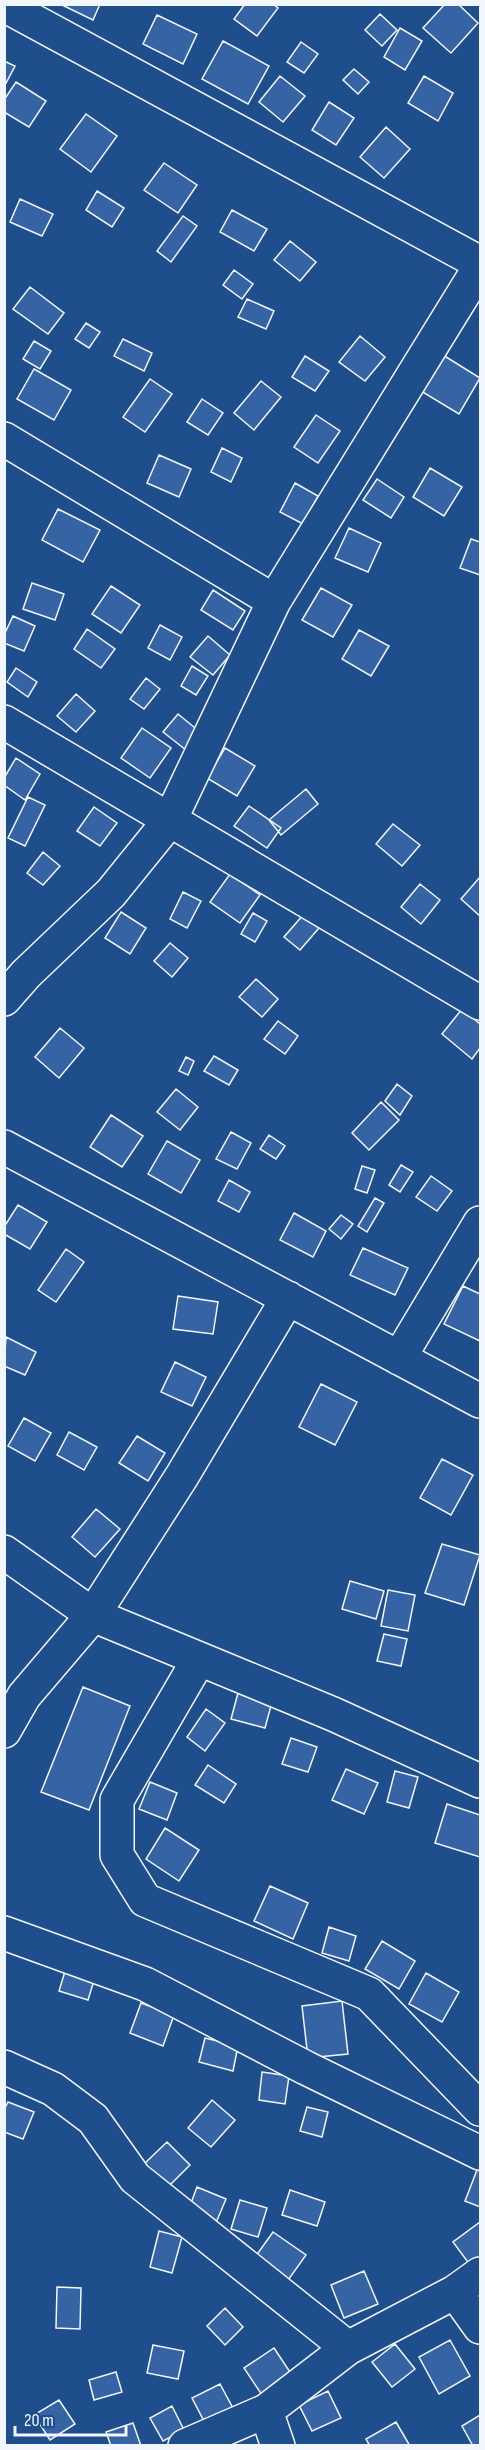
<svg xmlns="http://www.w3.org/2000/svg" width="485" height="2450" viewBox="0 0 485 2450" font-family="'Sofia Sans Condensed',sans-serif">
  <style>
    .building { fill: #3563a3; stroke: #f2f6ff; stroke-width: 1.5 }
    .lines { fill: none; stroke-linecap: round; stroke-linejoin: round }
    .minor-casing { stroke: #f2f6ff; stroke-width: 36 }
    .minor { stroke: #1f4e8c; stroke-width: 33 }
  </style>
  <rect width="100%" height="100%" fill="#1f4e8c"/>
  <path class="building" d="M 60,4 L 100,4 L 93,20 Z
    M 245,4 L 273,4 L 278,8 L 257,36 L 234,19 Z
    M 445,4 L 458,4 L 478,23 L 451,53 L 423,28 Z
    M 380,14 L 397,30 L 382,46 L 365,30 Z
    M 157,15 L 197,34 L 183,64 L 143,44 Z
    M 400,28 L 422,41 L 405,70 L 384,57 Z
    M 223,41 L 269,66 L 248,104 L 202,79 Z
    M 301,42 L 318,54 L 304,73 L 287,62 Z
    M 4,61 L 15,66 L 4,87 Z
    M 354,69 L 369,82 L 358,94 L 343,80 Z
    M 280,76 L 305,96 L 283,122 L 259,102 Z
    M 424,76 L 453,93 L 438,121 L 408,103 Z
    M 16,82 L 46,101 L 29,127 L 4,112 L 4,100 Z
    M 329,102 L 354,118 L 336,145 L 312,130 Z
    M 86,114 L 117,136 L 91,172 L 60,149 Z
    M 386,127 L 410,149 L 384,178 L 360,157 Z
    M 164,163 L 197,185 L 178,213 L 144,190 Z
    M 97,191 L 124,208 L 112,227 L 86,210 Z
    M 20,199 L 53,214 L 42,236 L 10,222 Z
    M 232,210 L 267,229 L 254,251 L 220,232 Z
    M 183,216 L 197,226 L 171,262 L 157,251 Z
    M 290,241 L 316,262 L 300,281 L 274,260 Z
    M 234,270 L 253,284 L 242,299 L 223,285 Z
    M 30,287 L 64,313 L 48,334 L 13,309 Z
    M 247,299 L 274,311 L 266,329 L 238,317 Z
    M 86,323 L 100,332 L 89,348 L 75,339 Z
    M 360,336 L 385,357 L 365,381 L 339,362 Z
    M 123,339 L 152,353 L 144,371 L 114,356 Z
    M 34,341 L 51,351 L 40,369 L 23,359 Z
    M 443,355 L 480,378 L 459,414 L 421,391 Z
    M 305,356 L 329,371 L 315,391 L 292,377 Z
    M 34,369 L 71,390 L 54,420 L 17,399 Z
    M 150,379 L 172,394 L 145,432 L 123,417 Z
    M 261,381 L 281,397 L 254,430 L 234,413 Z
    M 202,399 L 223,413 L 208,435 L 187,422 Z
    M 316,415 L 340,431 L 318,463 L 294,447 Z
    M 222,448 L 242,458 L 231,482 L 211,472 Z
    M 159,455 L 191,469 L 179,497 L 147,483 Z
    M 430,468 L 462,487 L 444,516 L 413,497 Z
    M 377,479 L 404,497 L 391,518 L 363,500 Z
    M 295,483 L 318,496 L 303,524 L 280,512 Z
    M 58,509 L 100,530 L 83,562 L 42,540 Z
    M 349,528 L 381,543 L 368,572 L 335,558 Z
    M 471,539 L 480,542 L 480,575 L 460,568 Z
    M 32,583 L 64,594 L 55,620 L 23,609 Z
    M 111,586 L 140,605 L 121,633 L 92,614 Z
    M 321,588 L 352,605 L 333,637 L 302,620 Z
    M 213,590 L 245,611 L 233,630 L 201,610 Z
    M 13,616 L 35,626 L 24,651 L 4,643 L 4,635 Z
    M 160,625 L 182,637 L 170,660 L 148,648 Z
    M 87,629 L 115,649 L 101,668 L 74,649 Z
    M 359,630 L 389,646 L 371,676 L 342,659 Z
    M 208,636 L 230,655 L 213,675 L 190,657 Z
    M 192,666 L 208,676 L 196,695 L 181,686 Z
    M 16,668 L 37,682 L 28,697 L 7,682 Z
    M 146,678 L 160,689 L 144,709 L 130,699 Z
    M 76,694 L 95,711 L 76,732 L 57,716 Z
    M 178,714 L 200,732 L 186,750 L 163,732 Z
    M 142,728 L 171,748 L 150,778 L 121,758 Z
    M 225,748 L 255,766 L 237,796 L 207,778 Z
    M 16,758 L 40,774 L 25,800 L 4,785 L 4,778 Z
    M 306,789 L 318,804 L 281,835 L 269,820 Z
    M 28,797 L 45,805 L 25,846 L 8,838 Z
    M 249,806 L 281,828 L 267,848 L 234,826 Z
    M 94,807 L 117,823 L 100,846 L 77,831 Z
    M 393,824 L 420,845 L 402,866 L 376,844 Z
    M 43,852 L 60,866 L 43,885 L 27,873 Z
    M 230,874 L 260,895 L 240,923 L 210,902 Z
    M 480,877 L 480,916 L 461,899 Z
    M 420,884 L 440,900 L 421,924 L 401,907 Z
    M 183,892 L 201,901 L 187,928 L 170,919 Z
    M 121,912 L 146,928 L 130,954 L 105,938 Z
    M 253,913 L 267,921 L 255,942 L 241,934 Z
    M 303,915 L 319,928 L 300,950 L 284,937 Z
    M 170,943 L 188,958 L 172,977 L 154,961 Z
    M 256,979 L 278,999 L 262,1017 L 239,997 Z
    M 462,1009 L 480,1024 L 480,1048 L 472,1059 L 442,1034 Z
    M 278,1021 L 298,1036 L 285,1054 L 264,1039 Z
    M 60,1028 L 84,1048 L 59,1078 L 35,1057 Z
    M 214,1056 L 238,1070 L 229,1085 L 204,1071 Z
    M 186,1057 L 194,1061 L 188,1075 L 179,1071 Z
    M 397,1084 L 412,1096 L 400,1115 L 385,1101 Z
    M 176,1089 L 198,1107 L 180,1130 L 157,1112 Z
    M 381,1102 L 399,1120 L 369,1150 L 352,1133 Z
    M 111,1115 L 143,1136 L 122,1167 L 90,1147 Z
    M 231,1132 L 251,1143 L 237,1169 L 216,1159 Z
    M 269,1135 L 285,1146 L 276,1159 L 260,1149 Z
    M 167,1141 L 200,1160 L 181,1193 L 148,1174 Z
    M 401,1165 L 413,1172 L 400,1192 L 389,1185 Z
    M 362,1166 L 375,1170 L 367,1193 L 355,1189 Z
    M 431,1176 L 452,1191 L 437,1211 L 416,1197 Z
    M 229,1180 L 250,1192 L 239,1212 L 218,1201 Z
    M 375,1198 L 384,1203 L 367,1232 L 358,1226 Z
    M 18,1205 L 47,1222 L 30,1249 L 4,1234 L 4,1227 Z
    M 294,1213 L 326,1231 L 313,1257 L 280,1240 Z
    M 341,1215 L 353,1224 L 341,1239 L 329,1229 Z
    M 363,1248 L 408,1268 L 395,1295 L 350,1275 Z
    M 66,1249 L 84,1262 L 56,1302 L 38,1290 Z
    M 463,1286 L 480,1294 L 480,1341 L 444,1324 Z
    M 178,1296 L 218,1302 L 213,1334 L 173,1329 Z
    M 6,1337 L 36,1352 L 25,1375 L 4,1366 Z
    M 175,1362 L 206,1377 L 192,1406 L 161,1392 Z
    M 321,1384 L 357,1402 L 335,1445 L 299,1427 Z
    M 24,1418 L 51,1433 L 35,1461 L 8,1446 Z
    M 69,1432 L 97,1447 L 84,1470 L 57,1455 Z
    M 137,1436 L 165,1453 L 148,1481 L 119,1463 Z
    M 442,1459 L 473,1475 L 451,1515 L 420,1498 Z
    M 96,1509 L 120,1529 L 95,1557 L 72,1537 Z
    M 442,1544 L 480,1555 L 464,1605 L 425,1593 Z
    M 350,1581 L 384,1591 L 376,1619 L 342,1609 Z
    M 388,1590 L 415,1595 L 408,1631 L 381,1626 Z
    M 384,1634 L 407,1639 L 401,1666 L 377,1661 Z
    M 83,1687 L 130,1706 L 89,1810 L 41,1792 Z
    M 238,1693 L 272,1702 L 265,1728 L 231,1719 Z
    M 206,1709 L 225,1723 L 205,1751 L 187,1737 Z
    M 291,1738 L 317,1747 L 308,1772 L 282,1764 Z
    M 208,1765 L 236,1784 L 224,1803 L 195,1785 Z
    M 346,1769 L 378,1783 L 364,1814 L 332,1800 Z
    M 395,1771 L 418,1777 L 409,1808 L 387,1802 Z
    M 150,1782 L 177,1793 L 167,1820 L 139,1809 Z
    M 447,1804 L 480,1815 L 480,1857 L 435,1843 Z
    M 165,1828 L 199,1850 L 179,1881 L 146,1859 Z
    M 270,1886 L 308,1903 L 293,1939 L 254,1921 Z
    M 329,1927 L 356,1936 L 349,1961 L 322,1953 Z
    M 382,1941 L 415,1961 L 399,1989 L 365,1969 Z
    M 66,1968 L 95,1977 L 88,2000 L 59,1991 Z
    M 426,1973 L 459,1992 L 442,2022 L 409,2004 Z
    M 342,2001 L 348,2054 L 308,2058 L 302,2006 Z
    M 141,2003 L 174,2015 L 163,2046 L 130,2033 Z
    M 205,2038 L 238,2046 L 233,2071 L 199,2062 Z
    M 262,2072 L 289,2076 L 285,2104 L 259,2100 Z
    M 212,2100 L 235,2120 L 211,2147 L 188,2128 Z
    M 8,2102 L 34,2112 L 23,2139 L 4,2132 L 4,2110 Z
    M 307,2107 L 328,2112 L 322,2137 L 300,2131 Z
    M 167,2142 L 190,2165 L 167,2188 L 144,2164 Z
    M 477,2170 L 480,2171 L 480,2207 L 465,2201 Z
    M 197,2187 L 226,2199 L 215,2225 L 187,2214 Z
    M 290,2190 L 325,2202 L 317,2226 L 282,2215 Z
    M 240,2200 L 267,2208 L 258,2237 L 231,2229 Z
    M 480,2222 L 480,2264 L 473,2269 L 453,2242 Z
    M 159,2231 L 182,2237 L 172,2273 L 150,2267 Z
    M 273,2232 L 306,2255 L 286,2283 L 253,2260 Z
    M 364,2271 L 378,2304 L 344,2318 L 331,2285 Z
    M 57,2287 L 81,2288 L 80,2329 L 56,2328 Z
    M 225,2308 L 243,2327 L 225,2345 L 207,2326 Z
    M 450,2340 L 470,2376 L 439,2394 L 419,2357 Z
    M 395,2344 L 415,2369 L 392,2387 L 372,2362 Z
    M 153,2345 L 184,2351 L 178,2379 L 147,2373 Z
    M 274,2348 L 292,2375 L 262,2395 L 244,2368 Z
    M 116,2372 L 122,2392 L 94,2400 L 89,2380 Z
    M 220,2384 L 234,2410 L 206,2425 L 192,2398 Z
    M 328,2391 L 341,2418 L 312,2431 L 299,2405 Z
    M 59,2400 L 75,2424 L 50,2440 L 34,2415 Z
    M 172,2406 L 184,2430 L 163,2441 L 150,2418 Z
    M 480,2415 L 480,2446 L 473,2446 L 462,2426 Z
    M 396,2422 L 410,2446 L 370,2446 L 366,2439 Z
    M 133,2423 L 141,2446 L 111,2446 L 106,2432 Z"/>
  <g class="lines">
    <defs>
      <path id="minor" d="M 4,5 L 480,263
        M 4,439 L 274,601
        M 4,722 L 480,1003
        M 4,999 L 26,974 L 111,893 L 170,820 L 274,601 L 480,267
        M 4,1147 L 480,1401
        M 399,1358 L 480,1223
        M 4,1552 L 93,1615 L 333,1714 L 480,1781
        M 199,1659 L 117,1800 L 117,1855 L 145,1900 L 369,1994 L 480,2109
        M 4,1731 L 24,1696 L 93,1615 L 182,1476 L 288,1298
        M 4,1933 L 145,1984 L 306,2068 L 480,2153
        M 4,2067 L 53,2089 L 93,2119 L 135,2178 L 348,2348
        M 455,2292 L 480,2327
        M 266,2411 L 278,2446
        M 185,2446 L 266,2411 L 348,2348 L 455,2292 L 480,2274"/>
    </defs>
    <use href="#minor" class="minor-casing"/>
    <use href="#minor" class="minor"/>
  </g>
  <rect width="485" height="2450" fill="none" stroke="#f2f6ff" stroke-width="12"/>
  <path d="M15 2426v9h111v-9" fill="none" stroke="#f2f6ff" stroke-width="3"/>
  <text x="24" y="2426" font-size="18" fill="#f2f6ff" stroke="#1f4e8c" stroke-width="4.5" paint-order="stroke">20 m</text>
</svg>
